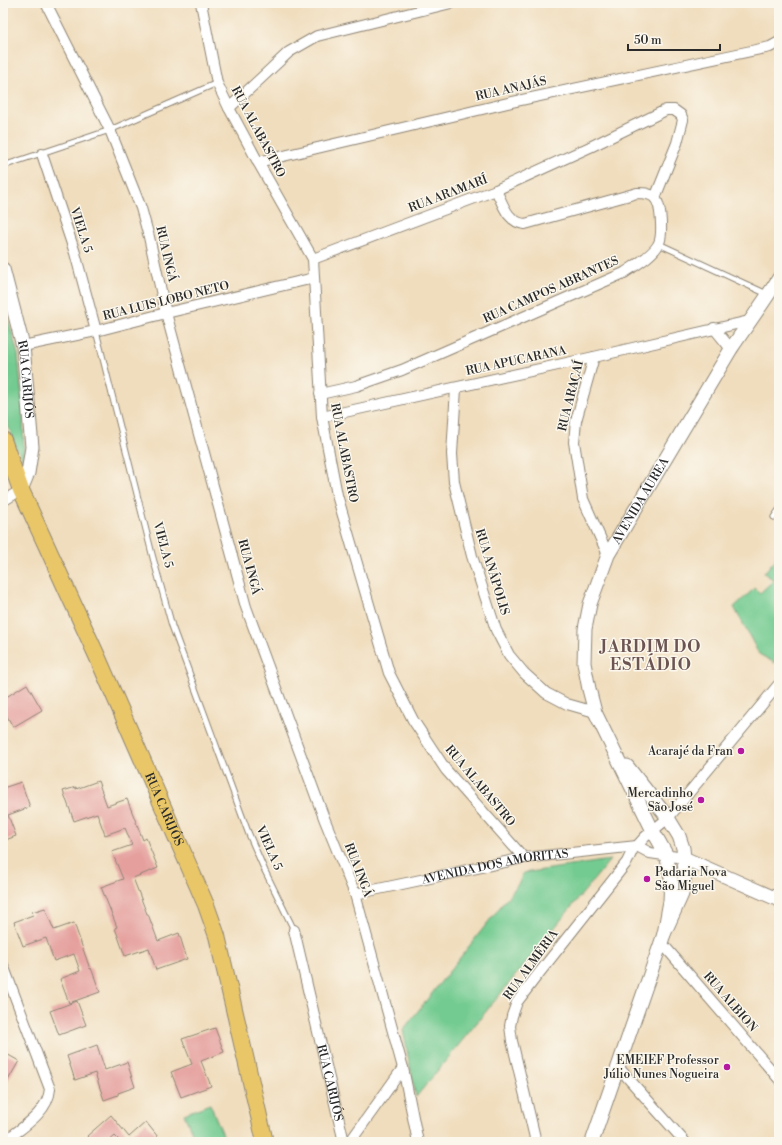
<svg xmlns="http://www.w3.org/2000/svg" width="782" height="1145" viewBox="0 0 782 1145" font-family="'Libre Bodoni',serif">
  <style>
    .green { fill: #73cb91; stroke: #4f7b5e }
    .building { fill: #e5a09e }
    .lines { fill: none; stroke-linecap: round; stroke-linejoin: round }
    .service-casing { stroke: #8e8474; stroke-width: 7 }
    .minor-casing { stroke: #8e8474; stroke-width: 12 }
    .tertiary-casing { stroke: #8e8474; stroke-width: 15 }
    .primary-casing { stroke: #8e8474; stroke-width: 18 }
    .service { stroke: #fff; stroke-width: 5 }
    .minor { stroke: #fff; stroke-width: 10 }
    .tertiary { stroke: #fff; stroke-width: 13 }
    .primary { stroke: #e9c769; stroke-width: 16 }
    .poi-dot { fill: #b5179e; stroke: #fbf7ec; stroke-width: 1.5 }
    .labels { text-anchor: middle; dominant-baseline: central; stroke-width: 3; stroke-linejoin: round; paint-order: stroke }
    .street-label { font-size: 12px; fill: #2b2b2b; stroke: #fbf7ec }
    .poi-label { font-size: 12px; fill: #2b2b2b; stroke: #fbf7ec; text-anchor: end }
    .district-label { font-size: 16px; font-weight: bold; letter-spacing: 1px; fill: #6c5453; stroke: #fbf7ec }
  </style>
  <rect width="100%" height="100%" fill="#fbf7ec"/>
  <filter id="ink" filterUnits="userSpaceOnUse"><feTurbulence type="fractalNoise" baseFrequency=".025" numOctaves="2"/><feDisplacementMap in="SourceGraphic" scale="8" xChannelSelector="R" yChannelSelector="G"/><feConvolveMatrix kernelMatrix="1 2 1 2 8 2 1 2 1" color-interpolation-filters="sRGB"/></filter>
  <filter id="wash" filterUnits="userSpaceOnUse"><feTurbulence type="fractalNoise" baseFrequency=".012" numOctaves="4" result="noise"/><feDisplacementMap in="SourceGraphic" scale="16" xChannelSelector="R" yChannelSelector="G"/><feGaussianBlur stdDeviation="0.9" result="paint"/><feColorMatrix in="noise" values="0 0 0 0 0 0 0 0 0 0 0 0 0 0 0 0 0 1.4 0 .05"/><feComposite in="paint" operator="in"/></filter>
  <g filter="url(#wash)">
    <rect width="100%" height="100%" fill="#f0ddbd"/>
    <path class="green" d="M 3,301 L 18,354 L 23,408 L 24,461 L 16,448 L 3,411 Z
      M 779,555 L 779,659 L 775,663 L 759,654 L 734,607 L 755,588 L 760,593 L 774,580 L 764,573 Z
      M 610,860 L 416,1097 L 403,1030 L 519,883 L 523,873 Z
      M 210,1104 L 226,1142 L 196,1142 L 184,1114 Z"/>
    <g id="blocks">
      <path class="building" d="M 27,684 L 42,710 L 13,727 L 3,709 L 3,699 Z
        M 98,781 L 107,806 L 127,799 L 143,840 L 146,838 L 158,868 L 133,878 L 147,914 L 148,914 L 158,941 L 179,933 L 187,959 L 156,970 L 149,948 L 125,956 L 115,928 L 117,927 L 101,887 L 123,879 L 112,852 L 132,845 L 125,828 L 105,835 L 97,813 L 74,821 L 63,791 L 76,787 L 76,789 Z
        M 21,782 L 30,807 L 8,815 L 16,836 L 3,841 L 3,788 Z
        M 45,908 L 54,930 L 74,923 L 90,969 L 91,968 L 100,992 L 69,1003 L 60,979 L 80,971 L 74,954 L 54,961 L 46,938 L 23,946 L 14,922 L 33,915 L 32,912 Z
        M 77,1001 L 86,1025 L 59,1035 L 50,1011 Z
        M 215,1028 L 224,1052 L 201,1061 L 211,1086 L 181,1097 L 171,1072 L 192,1064 L 182,1039 Z
        M 97,1045 L 105,1070 L 127,1062 L 135,1087 L 118,1093 L 118,1095 L 104,1100 L 95,1073 L 75,1080 L 67,1056 Z
        M 3,1052 L 19,1061 L 3,1089 Z
        M 111,1115 L 129,1137 L 146,1122 L 162,1142 L 121,1142 L 115,1136 L 108,1142 L 92,1142 L 87,1136 Z"/>
    </g>
  </g>
  <g filter="url(#ink)">
    <use href="#blocks" fill-opacity="0" stroke="#8e8474" stroke-width="1"/>
    <g class="lines">
      <defs>
        <path id="service" d="M 3,166 L 110,130 L 217,83
          M 659,244 L 767,294
          M 96,331 L 153,558 L 172,626 L 248,832 L 265,871 L 294,930
          M 774,517 L 779,510"/>
        <g id="minor">
          <path d="M 46,3 L 110,130 L 141,208 L 149,237 L 166,313 L 246,607 L 324,818 L 355,894 L 403,1068 L 418,1142"/>
          <path d="M 201,3 L 217,83 L 229,108 L 258,162 L 313,259 L 322,417 L 337,495 L 389,673 L 413,720 L 446,770 L 524,858"/>
          <path d="M 229,108 L 289,52 L 317,36 L 451,3"/>
          <path d="M 42,154 L 75,253 L 96,331"/>
          <path d="M 258,162 L 512,102 L 770,47 L 779,42"/>
          <path d="M 313,259 L 496,190 L 590,147 L 666,110 L 674,110 L 681,115 L 683,120 L 677,143 L 655,198"/>
          <path d="M 714,328 L 731,349"/>
          <path d="M 23,346 L 96,331 L 166,313 L 314,278"/>
          <path d="M 594,357 L 576,421 L 574,442 L 583,499 L 608,555"/>
          <path d="M 456,388 L 452,454 L 454,482 L 472,556 L 496,630 L 509,655 L 524,673 L 546,693 L 567,704 L 595,712"/>
          <path d="M 320,394 L 356,386 L 402,370 L 624,273 C 634,266 652,256 658,245 C 663,237 662,204 654,197 C 649,193 643,193 637,193 L 525,224 C 507,222 503,204 496,190"/>
          <path d="M 322,417 L 594,357 L 749,321"/>
          <path d="M 3,501 L 21,490"/>
          <path d="M 637,846 L 645,837 L 668,818 L 779,684"/>
          <path id="s1" d="M 355,894 L 524,858 L 637,846 L 650,853 L 684,858"/>
          <path id="s2" d="M 294,930 L 344,1142"/>
          <path d="M 661,942 L 779,1079"/>
          <path d="M 3,965 L 50,1089 C 48,1113 21,1128 4,1142"/>
          <path d="M 619,1068 L 685,1142"/>
          <path d="M 350,1142 L 403,1068"/>
          <path d="M 536,1142 L 512,1041 L 510,1026 L 512,1016 L 517,1002 L 536,977 L 627,862 L 634,847"/>
        </g>
        <g id="tertiary">
          <path id="s3" d="M 3,269 L 23,346 L 32,447 L 28,473 L 21,490"/>
          <path d="M 684,858 L 779,900"/>
          <path id="s4" d="M 664,934 L 670,901 L 671,878 L 666,854 L 653,831 L 595,712 L 589,689 L 584,663 L 585,629 L 590,604 L 608,555 L 731,349 C 747,325 764,302 779,278"/>
          <path d="M 592,1142 L 664,934 L 682,894 L 685,875 L 684,858 L 683,848 L 679,836 L 668,818 L 627,766"/>
        </g>
        <g id="primary">
          <path id="s5" d="M 3,440 L 21,490 L 97,656 L 206,905 L 217,936 L 265,1142"/>
        </g>
      </defs>
      <use href="#service" class="service-casing"/>
      <use href="#minor" class="minor-casing"/>
      <use href="#tertiary" class="tertiary-casing"/>
      <use href="#primary" class="primary-casing"/>
      <use href="#service" class="service"/>
      <use href="#minor" class="minor"/>
      <use href="#tertiary" class="tertiary"/>
      <use href="#primary" class="primary"/>
    </g>
  </g>
  <g class="poi-dot">
    <circle cx="741" cy="751" r="4"/>
    <circle cx="701" cy="800" r="4"/>
    <circle cx="647" cy="879" r="4"/>
    <circle cx="727" cy="1067" r="4"/>
  </g>
  <g class="labels">
    <g class="street-label">
      <text transform="translate(511 89) rotate(-13)">RUA ANAJÁS</text>
      <text transform="translate(258 132) rotate(62)">RUA ALABASTRO</text>
      <text transform="translate(448 194) rotate(-21)">RUA ARAMARÍ</text>
      <text transform="translate(81 230) rotate(72)">VIELA 5</text>
      <text transform="translate(166 254) rotate(77)">RUA INGÁ</text>
      <text transform="translate(551 290) rotate(-24)">RUA CAMPOS ABRANTES</text>
      <text transform="translate(166 301) rotate(-14)">RUA LUIS LOBO NETO</text>
      <text transform="translate(516 361) rotate(-12)">RUA APUCARANA</text>
      <text stroke="none"><textPath href="#s3" startOffset="113">RUA CARIJÓS</textPath></text>
      <text transform="translate(571 396) rotate(-76)">RUA ARAÇAÍ</text>
      <text transform="translate(344 453) rotate(79)">RUA ALABASTRO</text>
      <text stroke="none"><textPath href="#s4" startOffset="465">AVENIDA ÁUREA</textPath></text>
      <text transform="translate(163 545) rotate(75)">VIELA 5</text>
      <text transform="translate(249 567) rotate(75)">RUA INGÁ</text>
      <text transform="translate(492 572) rotate(73)">RUA ANÁPOLIS</text>
      <text transform="translate(480 786) rotate(50)">RUA ALABASTRO</text>
      <text stroke="none"><textPath href="#s5" startOffset="403">RUA CARIJÓS</textPath></text>
      <text transform="translate(269 848) rotate(66)">VIELA 5</text>
      <text stroke="none"><textPath href="#s1" startOffset="143">AVENIDA DOS AMORITAS</textPath></text>
      <text transform="translate(358 870) rotate(69)">RUA INGÁ</text>
      <text transform="translate(531 965) rotate(-54)">RUA ALMÉRIA</text>
      <text transform="translate(730 1002) rotate(49)">RUA ALBION</text>
      <text stroke="none"><textPath href="#s2" startOffset="157">RUA CARIJÓS</textPath></text>
    </g>
    <g class="poi-label">
      <text x="733" y="751">Acarajé da Fran</text>
      <text x="693" y="793">Mercadinho<tspan x="693" dy="14">São José</tspan></text>
      <text x="655" y="872" text-anchor="start">Padaria Nova<tspan x="655" dy="14">São Miguel</tspan></text>
      <text x="719" y="1060">EMEIEF Professor<tspan x="719" dy="14">Júlio Nunes Nogueira</tspan></text>
    </g>
    <g class="district-label">
      <text x="651" y="647">JARDIM DO<tspan x="651" dy="18">ESTÁDIO</tspan></text>
    </g>
  </g>
  <rect width="782" height="1145" fill="none" stroke="#fbf7ec" stroke-width="16"/>
  <path d="M628 44v6h92v-6" fill="none" stroke="#2b2b2b" stroke-width="2"/>
  <text x="634" y="44" font-size="12" fill="#2b2b2b" stroke="#fbf7ec" stroke-width="3" paint-order="stroke">50 m</text>
</svg>
